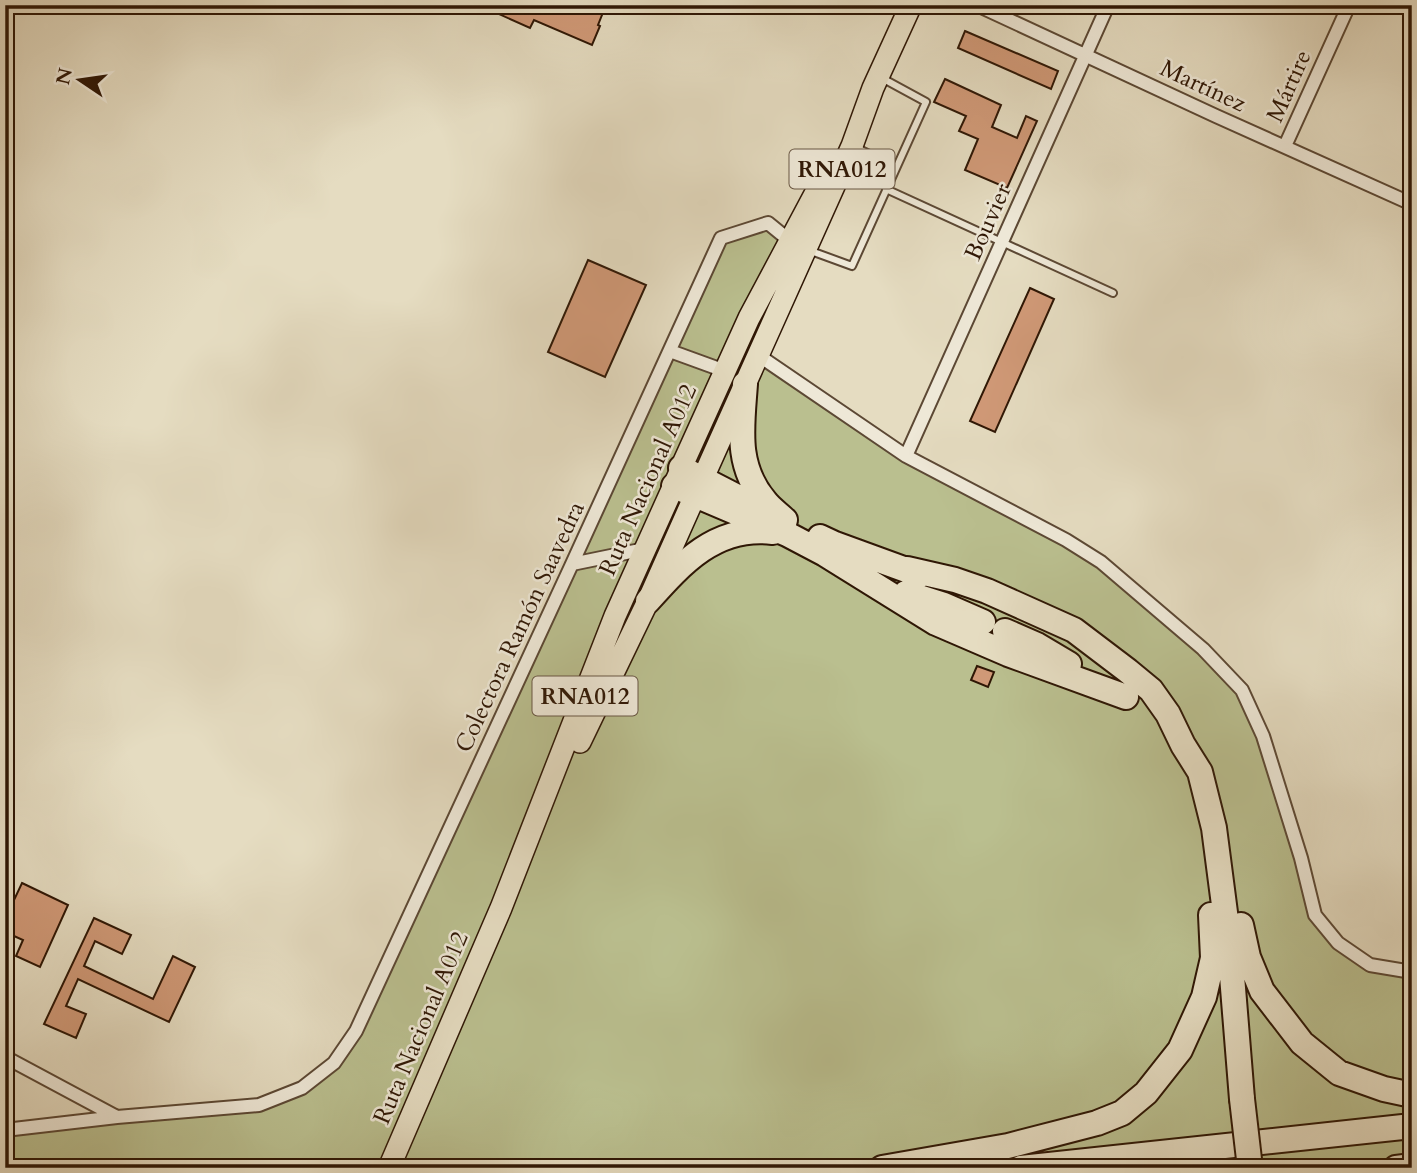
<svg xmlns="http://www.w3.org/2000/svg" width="1417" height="1173" viewBox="0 0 1417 1173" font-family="Cardo,serif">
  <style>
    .green { fill: #babf8f; stroke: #746b4a; stroke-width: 2 }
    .building { fill: #d09977; stroke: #2f1705; stroke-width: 2 }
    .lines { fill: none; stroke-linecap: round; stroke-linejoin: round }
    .service-casing { stroke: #5c4834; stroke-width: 10 }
    .minor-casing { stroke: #5c4834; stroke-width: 16 }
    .primary-casing { stroke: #2f1705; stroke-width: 24 }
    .trunk-casing { stroke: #2f1705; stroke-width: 24 }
    .motorway-casing { stroke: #2f1705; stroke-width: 28 }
    .service { stroke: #eee8d7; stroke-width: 6 }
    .minor { stroke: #eee8d7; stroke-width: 12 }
    .primary { stroke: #e5dcc1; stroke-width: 21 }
    .trunk { stroke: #e5dcc1; stroke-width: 21 }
    .motorway { stroke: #e5dcc1; stroke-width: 24 }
    .motorway-bridge-casing { stroke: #2f1705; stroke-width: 28; stroke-linecap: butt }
    .motorway-bridge { stroke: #e5dcc1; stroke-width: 24 }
    .labels { text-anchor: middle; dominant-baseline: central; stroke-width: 5; stroke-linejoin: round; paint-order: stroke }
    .shield { fill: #eee8d7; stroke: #685644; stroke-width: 2 }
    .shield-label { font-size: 23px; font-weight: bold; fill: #2f1705 }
    .street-label { font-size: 24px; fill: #2f1705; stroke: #eee8d7 }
  </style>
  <rect width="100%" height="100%" fill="#e5dcc1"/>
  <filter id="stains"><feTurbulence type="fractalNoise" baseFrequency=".00286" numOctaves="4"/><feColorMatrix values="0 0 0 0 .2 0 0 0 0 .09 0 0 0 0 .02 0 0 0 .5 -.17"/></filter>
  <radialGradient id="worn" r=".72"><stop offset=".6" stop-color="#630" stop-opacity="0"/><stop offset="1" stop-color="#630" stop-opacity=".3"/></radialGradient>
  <path class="green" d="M 768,223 L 790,241 L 758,355 L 906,456 L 1066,540 L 1242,690 L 1315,915 L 1370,965 L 1412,972 L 1412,1168 L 5,1168 L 5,1130 L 259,1105 L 302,1088 L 356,1031 L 721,238 Z"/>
  <path class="building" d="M 479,5 L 606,5 L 598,25 L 600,26 L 592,45 L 534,20 L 530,28 Z
    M 965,31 L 1058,71 L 1051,89 L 958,48 Z
    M 945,79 L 1001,105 L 992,127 L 1017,138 L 1026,116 L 1037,121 L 1007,188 L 965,170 L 978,139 L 959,131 L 966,116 L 934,102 Z
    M 588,260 L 646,285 L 605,377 L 548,352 Z
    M 1030,288 L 1054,299 L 995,432 L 970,421 Z
    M 977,666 L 994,672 L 988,687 L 971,680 Z
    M 22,883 L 68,905 L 40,967 L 16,956 L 23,940 L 5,932 L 5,919 Z
    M 94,918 L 131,935 L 122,954 L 95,941 L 84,966 L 153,999 L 173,956 L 195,967 L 169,1022 L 78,979 L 66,1006 L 86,1014 L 76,1038 L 44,1024 Z"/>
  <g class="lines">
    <defs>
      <path id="service" d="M 857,148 L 896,167
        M 886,189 L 1113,293
        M 811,251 L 852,266 L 926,102 L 880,77"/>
      <path id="minor" d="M 977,5 L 1216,116 L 1412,204
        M 1285,146 L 1349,5
        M 670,351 L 725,371
        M 758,355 L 906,456 L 1066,540 L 1101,562 L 1203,649 L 1242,690 L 1263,736 L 1301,858 L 1315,915 L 1338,943 L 1370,965 L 1412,972
        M 906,456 L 1108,5
        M 572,564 L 645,549
        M 5,1057 L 117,1117
        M 5,1130 L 117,1117 L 259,1105 L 302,1088 L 334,1063 L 356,1031 L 572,564 L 721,238 L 768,223 L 790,241"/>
      <path id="primary" d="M 681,468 L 749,318 L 823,179
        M 703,478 L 852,146 L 873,88 L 911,5"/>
      <path id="trunk" d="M 580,742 L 648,601 L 701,482
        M 389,1168 L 501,908 L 615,616 L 680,472"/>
      <path id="motorway" d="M 745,384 C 742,427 735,465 765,501 C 770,508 779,514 785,520
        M 681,468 L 749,503
        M 674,486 L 787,534 L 825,554 L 936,623 L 1008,654 L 1126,697
        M 820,537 L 835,544 L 920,575
        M 907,569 L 955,580 L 987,591 L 1074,630 L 1128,671 L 1151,690 L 1168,714 L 1183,745 L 1200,772 L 1214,828 L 1230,951 L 1242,1099
        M 906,593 L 944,605 L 983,622
        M 648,601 C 682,563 716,525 773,532
        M 1005,631 L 1037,645 L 1069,664
        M 1241,925 L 1248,957 L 1262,991 L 1302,1043 L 1339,1073 L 1384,1089 L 1412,1095
        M 882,1168 L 1008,1146 L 1097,1123 L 1122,1113 L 1146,1093 L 1180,1050 L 1204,997 L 1213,958 L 1211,915
        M 1021,1168 L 1412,1126
        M 1396,1168 L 1412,1166"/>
    </defs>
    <use href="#service" class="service-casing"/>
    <use href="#minor" class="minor-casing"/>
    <use href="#primary" class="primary-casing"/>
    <use href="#trunk" class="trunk-casing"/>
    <use href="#motorway" class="motorway-casing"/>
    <use href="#service" class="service"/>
    <use href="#minor" class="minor"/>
    <use href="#primary" class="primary"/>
    <use href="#trunk" class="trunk"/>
    <use href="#motorway" class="motorway"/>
    <defs>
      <path id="motorway-bridge" d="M 1242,1099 L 1250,1168"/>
    </defs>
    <use href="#motorway-bridge" class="motorway-bridge-casing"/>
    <use href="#motorway-bridge" class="motorway-bridge"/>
  </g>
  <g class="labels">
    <g class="shield">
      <rect x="789.5" y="149.5" width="105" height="39" rx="5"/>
      <rect x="532.5" y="676.5" width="105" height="39" rx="5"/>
    </g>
    <g class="shield-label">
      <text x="842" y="169">RNA012</text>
      <text x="585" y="696">RNA012</text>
    </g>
    <g class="street-label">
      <text transform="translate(1203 86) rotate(25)">Martínez</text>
      <text transform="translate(1289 86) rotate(-66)">Mártire</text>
      <text transform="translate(988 222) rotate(-66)">Bouvier</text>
      <text transform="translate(648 480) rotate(-66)">Ruta Nacional A012</text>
      <text transform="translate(520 627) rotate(-65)">Colectora Ramón Saavedra</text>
      <text transform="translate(421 1028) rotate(-67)">Ruta Nacional A012</text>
    </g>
  </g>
  <rect width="1417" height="1173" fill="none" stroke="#e5dcc1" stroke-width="28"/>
  <rect x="7" y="7" width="1403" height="1159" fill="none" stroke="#2f1705" stroke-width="3.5"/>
  <rect x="14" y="14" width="1389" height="1145" fill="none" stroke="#2f1705" stroke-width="2"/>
  <g transform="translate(80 80) rotate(283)" stroke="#eee8d7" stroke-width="5" paint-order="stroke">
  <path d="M0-5L12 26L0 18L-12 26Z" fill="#2f1705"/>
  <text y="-10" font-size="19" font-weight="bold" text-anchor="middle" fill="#2f1705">N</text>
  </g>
  <rect width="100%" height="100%" filter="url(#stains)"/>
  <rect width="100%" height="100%" fill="url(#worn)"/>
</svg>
